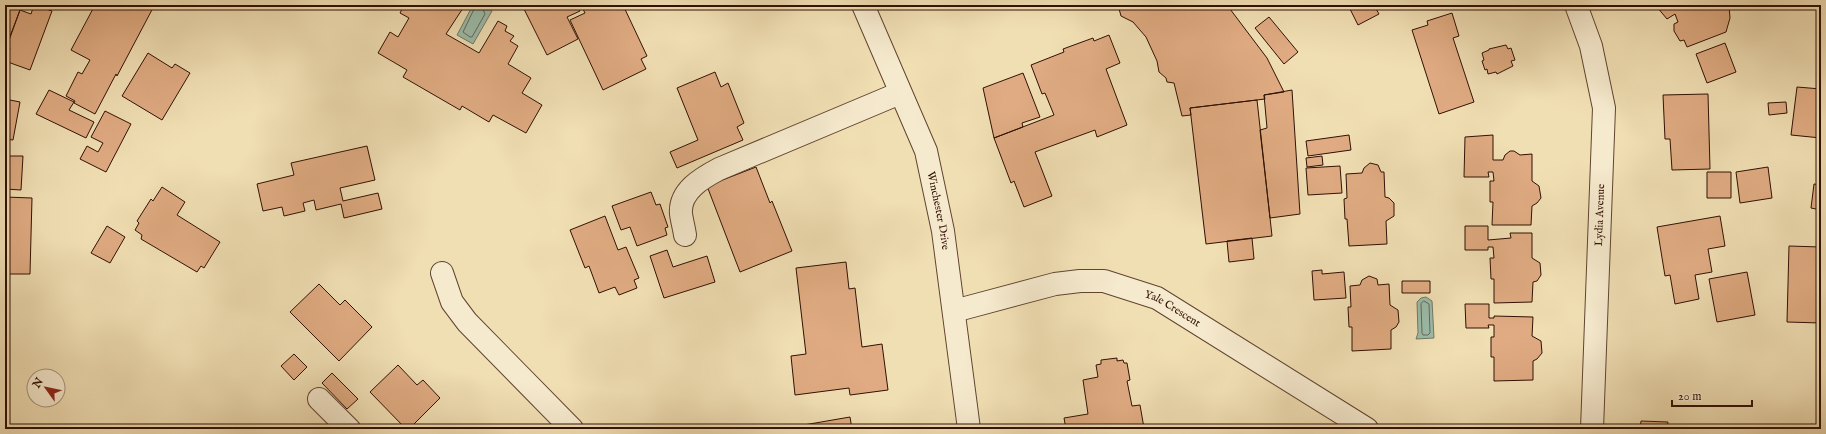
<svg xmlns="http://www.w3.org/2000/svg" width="1826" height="434" viewBox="0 0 1826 434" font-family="'IM FELL English',serif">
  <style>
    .water { fill: #9bbdab; stroke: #707868 }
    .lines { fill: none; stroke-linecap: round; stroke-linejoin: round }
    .shore { stroke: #666657; stroke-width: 1 }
    .building { fill: #e0ab82; stroke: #301003 }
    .minor-casing { stroke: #60442f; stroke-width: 24 }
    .minor { stroke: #f6eace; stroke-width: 22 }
    .labels { text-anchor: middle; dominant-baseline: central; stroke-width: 4; stroke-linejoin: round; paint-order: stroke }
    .street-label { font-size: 11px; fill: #301003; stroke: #f6eace }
  </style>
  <rect width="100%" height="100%" fill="#f1dfb4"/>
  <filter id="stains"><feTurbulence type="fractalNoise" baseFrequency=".005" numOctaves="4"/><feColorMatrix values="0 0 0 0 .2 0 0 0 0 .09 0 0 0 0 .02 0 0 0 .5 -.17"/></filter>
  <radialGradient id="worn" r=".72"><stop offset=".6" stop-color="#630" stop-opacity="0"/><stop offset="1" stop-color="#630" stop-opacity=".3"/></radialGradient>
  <path class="water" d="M 473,5 L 482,5 L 492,11 L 473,44 L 457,35 Z
    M 1426,297 L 1432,301 L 1434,338 L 1416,339 L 1418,333 L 1417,302 L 1421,298 Z"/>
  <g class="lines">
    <path class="shore" d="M 476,5 L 463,32 L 470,37 L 472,37 L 485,14 L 481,5
      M 1424,301 L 1429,304 L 1430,333 L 1428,335 L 1423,335 L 1422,333 L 1421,304 Z"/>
  </g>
  <path class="building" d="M 5,5 L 15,5 L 14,7 L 20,10 L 8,43 L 5,42 Z
    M 34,5 L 52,11 L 30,70 L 5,61 L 10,48 L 6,47 L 20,10 L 31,14 Z
    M 95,5 L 154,6 L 117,76 L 116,74 L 95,114 L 74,103 L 75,101 L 66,96 L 78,72 L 82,74 L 90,60 L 71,50 Z
    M 404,5 L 465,5 L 446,34 L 479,53 L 498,21 L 507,26 L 505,31 L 514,36 L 510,41 L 518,46 L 508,64 L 531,78 L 522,93 L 542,105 L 526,133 L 493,115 L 489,122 L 462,106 L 460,110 L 403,77 L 407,70 L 378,53 L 390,32 L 398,37 L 409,18 L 400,13 Z
    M 522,5 L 577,5 L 580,11 L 567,17 L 578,39 L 547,55 Z
    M 581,5 L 623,5 L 647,56 L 641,59 L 646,69 L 603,90 L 570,20 L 585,13 Z
    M 1118,5 L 1227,5 L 1267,58 L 1284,92 L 1264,95 L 1265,99 L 1190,108 L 1191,115 L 1182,116 L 1174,83 L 1167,82 L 1166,78 L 1159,72 L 1157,61 L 1146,37 L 1133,22 L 1121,16 Z
    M 1348,5 L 1379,5 L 1375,7 L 1379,14 L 1358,25 Z
    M 1652,5 L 1729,5 L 1730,18 L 1726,32 L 1687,47 L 1684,40 L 1680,41 L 1674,31 L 1674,24 L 1678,22 L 1675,14 L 1667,19 L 1657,7 L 1653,9 Z
    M 1452,13 L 1459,36 L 1453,38 L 1474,102 L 1439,114 L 1412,30 L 1428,25 L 1427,21 Z
    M 1269,17 L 1298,52 L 1284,64 L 1255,28 Z
    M 1109,35 L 1120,63 L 1106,69 L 1127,125 L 1097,137 L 1095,130 L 1035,152 L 1052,196 L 1024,207 L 1014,181 L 1011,183 L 994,138 L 1054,115 L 1045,93 L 1042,94 L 1031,65 L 1064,52 L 1063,49 L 1093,38 L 1094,41 Z
    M 1725,43 L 1736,72 L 1707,83 L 1696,54 Z
    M 1506,45 L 1508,49 L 1511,48 L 1515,60 L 1511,61 L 1513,66 L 1497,74 L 1496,72 L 1488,74 L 1487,69 L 1485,70 L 1482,61 L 1484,60 L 1482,53 L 1489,50 L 1489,49 Z
    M 148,53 L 172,68 L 175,64 L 190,73 L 162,120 L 122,96 Z
    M 715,72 L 721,87 L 728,83 L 744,123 L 737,127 L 743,140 L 677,168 L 670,152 L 698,140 L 677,88 Z
    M 1023,73 L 1040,117 L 1022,123 L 1023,127 L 994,138 L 983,88 Z
    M 1797,87 L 1821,89 L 1821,138 L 1791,135 Z
    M 49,90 L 74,102 L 69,110 L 94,122 L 86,138 L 36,114 Z
    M 1292,90 L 1300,214 L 1270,218 L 1260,130 L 1267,128 L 1264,95 Z
    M 1708,94 L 1710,169 L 1672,170 L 1670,139 L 1665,139 L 1663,95 Z
    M 5,99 L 20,102 L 13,140 L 5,139 Z
    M 1257,100 L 1272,236 L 1206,244 L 1190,108 Z
    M 1786,102 L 1787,113 L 1769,115 L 1768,103 Z
    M 105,111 L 131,124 L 106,172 L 80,159 L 87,146 L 98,152 L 103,143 L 91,137 Z
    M 1349,135 L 1351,150 L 1308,156 L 1306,141 Z
    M 1493,135 L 1493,160 L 1503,160 L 1505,155 L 1510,151 L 1514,151 L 1520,155 L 1532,154 L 1532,181 L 1539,186 L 1541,198 L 1537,203 L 1532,206 L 1531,225 L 1492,225 L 1493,202 L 1490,202 L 1490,181 L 1494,181 L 1493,172 L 1488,172 L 1489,177 L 1464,177 L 1465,137 Z
    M 367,146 L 375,180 L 340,188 L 343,201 L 378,193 L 382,209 L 344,218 L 341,204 L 316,210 L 314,200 L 303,203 L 305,211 L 284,216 L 282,207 L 263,211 L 257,184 L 294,175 L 291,163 Z
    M 5,156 L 23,156 L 21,190 L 5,189 Z
    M 1322,156 L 1323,165 L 1307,167 L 1306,158 Z
    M 1370,163 L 1378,165 L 1381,172 L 1384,172 L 1385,197 L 1389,198 L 1394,203 L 1394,216 L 1386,221 L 1387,244 L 1349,246 L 1347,219 L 1345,219 L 1344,199 L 1347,198 L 1346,174 L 1362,173 L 1364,168 Z
    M 1340,166 L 1342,193 L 1308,195 L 1306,168 Z
    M 756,167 L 770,203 L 772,201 L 792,251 L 740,272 L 707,186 Z
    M 1768,167 L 1772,198 L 1740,203 L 1736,172 Z
    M 1707,172 L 1731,172 L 1731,198 L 1707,198 Z
    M 1814,184 L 1821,185 L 1821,210 L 1811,208 Z
    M 162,187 L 185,202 L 177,215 L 220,242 L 204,268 L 201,266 L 197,272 L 141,239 L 142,235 L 135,230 L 139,223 L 137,221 L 151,199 L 153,201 Z
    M 651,192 L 656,205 L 660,204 L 668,227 L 665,228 L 667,235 L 637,246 L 630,227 L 621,230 L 612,206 Z
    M 5,197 L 32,198 L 30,274 L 5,274 Z
    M 605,216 L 618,250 L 626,247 L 639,278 L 634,280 L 637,288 L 619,295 L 615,287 L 599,293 L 589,266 L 585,268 L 570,230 Z
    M 1720,216 L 1725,246 L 1708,249 L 1712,272 L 1695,275 L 1699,299 L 1675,304 L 1670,275 L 1665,276 L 1657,227 Z
    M 107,226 L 125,237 L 110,263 L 91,253 Z
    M 1465,226 L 1488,226 L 1488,240 L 1511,238 L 1510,233 L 1532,233 L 1532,258 L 1540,263 L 1541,275 L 1537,281 L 1533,282 L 1532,302 L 1494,303 L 1494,279 L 1491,279 L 1490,258 L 1494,258 L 1493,247 L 1488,247 L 1488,250 L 1465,250 Z
    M 1252,238 L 1254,259 L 1229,262 L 1227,241 Z
    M 1789,246 L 1821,247 L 1821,323 L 1787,322 Z
    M 667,250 L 673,267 L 707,256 L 715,282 L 664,298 L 650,256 Z
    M 846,262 L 849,289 L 855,288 L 862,347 L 882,344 L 888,390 L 850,395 L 849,388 L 795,395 L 791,356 L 806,354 L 796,268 Z
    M 1322,270 L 1322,274 L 1344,272 L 1346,298 L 1314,300 L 1312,271 Z
    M 1747,272 L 1755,315 L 1717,322 L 1709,279 Z
    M 1369,276 L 1377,279 L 1378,285 L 1389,284 L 1390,305 L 1398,310 L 1399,322 L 1396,327 L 1391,330 L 1391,349 L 1352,351 L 1352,327 L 1349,327 L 1348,307 L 1351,307 L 1350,286 L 1360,285 L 1362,280 Z
    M 1402,281 L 1430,281 L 1430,293 L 1402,293 Z
    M 319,284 L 340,305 L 345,300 L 372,327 L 339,361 L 290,312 Z
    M 1465,304 L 1489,304 L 1489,318 L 1494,318 L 1494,316 L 1533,317 L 1532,336 L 1541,341 L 1542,353 L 1537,359 L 1533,361 L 1533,380 L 1494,381 L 1494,357 L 1491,357 L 1491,337 L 1494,337 L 1494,325 L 1488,325 L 1489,328 L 1466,328 Z
    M 294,354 L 307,367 L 294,380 L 281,366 Z
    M 1117,358 L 1117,361 L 1123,360 L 1124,363 L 1127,363 L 1130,380 L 1127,381 L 1132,406 L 1140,405 L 1144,428 L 1134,429 L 1066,429 L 1064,418 L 1088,414 L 1083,380 L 1098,377 L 1096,365 L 1101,364 L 1101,360 Z
    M 398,365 L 417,385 L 423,380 L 440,398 L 409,429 L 406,429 L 370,392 Z
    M 332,373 L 358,399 L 347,409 L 322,383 Z
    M 850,417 L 852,429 L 799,429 L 798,426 Z
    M 1641,421 L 1668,422 L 1667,429 L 1640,429 Z
    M 1811,424 L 1821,428 L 1821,429 L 1809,429 Z"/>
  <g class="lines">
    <defs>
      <g id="minor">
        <path id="s1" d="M 863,5 L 926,151 L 943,231 L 969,429"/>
        <path d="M 1576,5 L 1591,46 L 1604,108 L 1592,429"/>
        <path d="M 685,235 C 684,228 682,221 681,214 C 679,191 702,178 719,169 L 900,93"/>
        <path d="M 442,273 L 452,302 L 467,322 L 572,429"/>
        <path id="s2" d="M 954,311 L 1055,284 L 1080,281 L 1104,281 L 1157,298 L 1367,429"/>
        <path d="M 319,399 L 349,429"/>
      </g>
    </defs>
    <use href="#minor" class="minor-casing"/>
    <use href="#minor" class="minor"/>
  </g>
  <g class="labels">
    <g class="street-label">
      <text stroke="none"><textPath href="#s1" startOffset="220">Winchester Drive</textPath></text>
      <text transform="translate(1600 215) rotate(-88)">Lydia Avenue</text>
      <text stroke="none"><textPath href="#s2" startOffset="228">Yale Crescent</textPath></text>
    </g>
  </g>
  <rect width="1826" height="434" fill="none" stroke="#f1dfb4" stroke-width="20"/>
  <rect x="6" y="6" width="1814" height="422" fill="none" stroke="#301003" stroke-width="2"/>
  <rect x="10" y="10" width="1806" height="414" fill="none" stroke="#301003"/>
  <g transform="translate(46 388) rotate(303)"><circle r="19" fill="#f6eace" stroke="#a7937d"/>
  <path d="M0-3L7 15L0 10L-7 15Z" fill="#8f2418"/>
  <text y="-6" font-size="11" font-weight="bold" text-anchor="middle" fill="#301003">N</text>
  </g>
  <path d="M1672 400v6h80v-6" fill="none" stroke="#301003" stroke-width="2"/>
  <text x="1678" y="400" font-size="12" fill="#301003" stroke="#f6eace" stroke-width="3" paint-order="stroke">20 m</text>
  <rect width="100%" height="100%" filter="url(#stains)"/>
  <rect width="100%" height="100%" fill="url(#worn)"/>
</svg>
